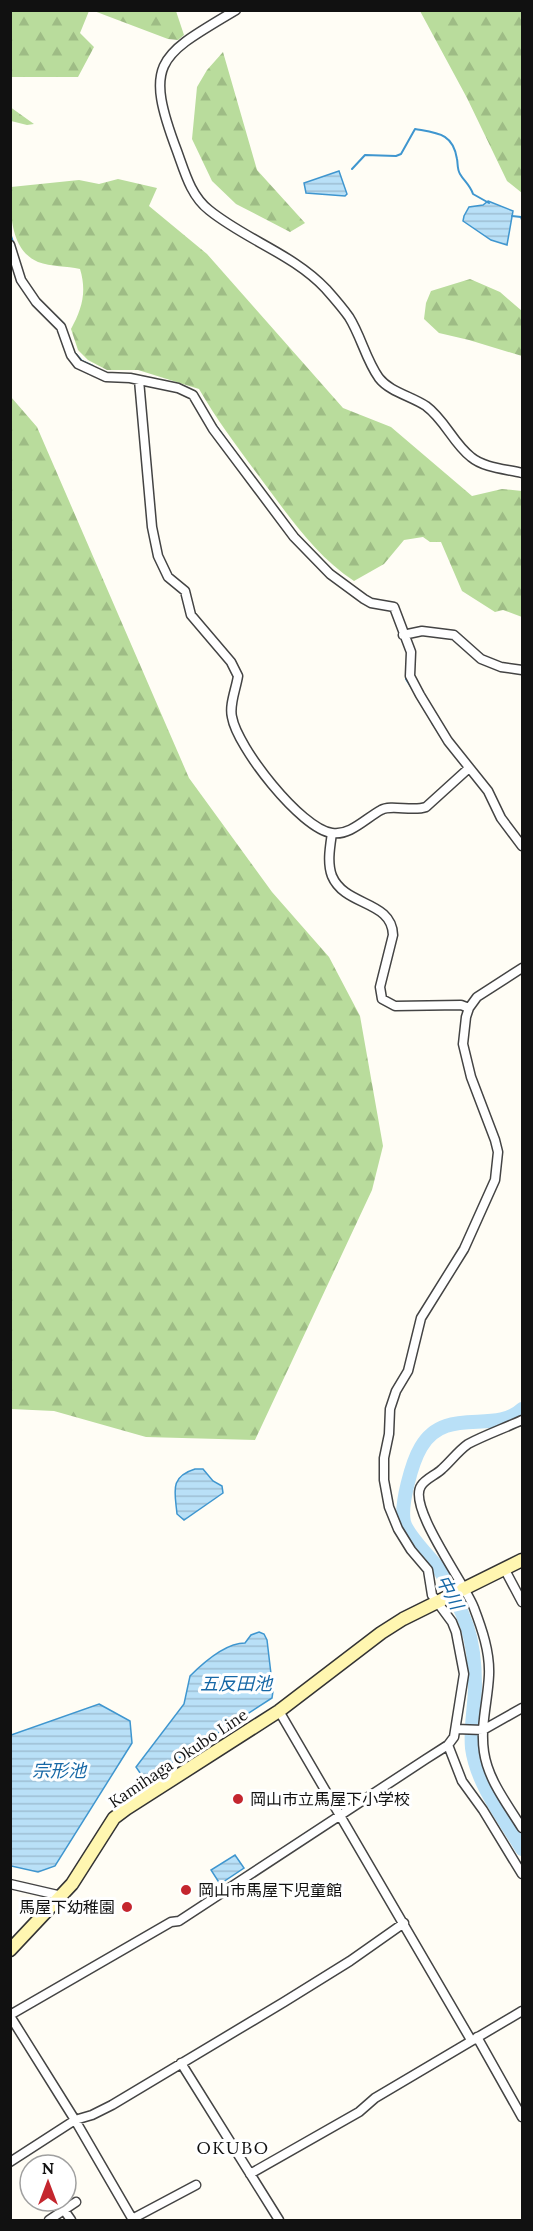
<svg xmlns="http://www.w3.org/2000/svg" width="533" height="2231" viewBox="0 0 533 2231" font-family="Lora,'Noto Sans JP',serif">
  <style>
    .forest { fill: url(#forest-firs) }
    .water { fill: url(#water-rules); stroke: #3f96cf; stroke-width: 1.5 }
    .lines { fill: none; stroke-linecap: round; stroke-linejoin: round }
    .stream { stroke: #3f96cf; stroke-width: 2 }
    .river { stroke: #b9e0f7; stroke-width: 14 }
    .street-casing { stroke: #444; stroke-width: 11 }
    .secondary-casing { stroke: #333; stroke-width: 15 }
    .street { stroke: #fff; stroke-width: 8 }
    .secondary { stroke: #fff6b0; stroke-width: 12 }
    .poi-dot { fill: #c4262e; stroke: #fff; stroke-width: 2 }
    .labels { text-anchor: middle; dominant-baseline: central; stroke-width: 6; stroke-linejoin: round; paint-order: stroke }
    .street-label { font-size: 16px; fill: #111; stroke: #fff }
    .poi-label { font-size: 16px; fill: #111; stroke: #fff; text-anchor: start }
    .water-label { font-size: 18px; font-style: italic; fill: #1768a6; stroke: #fff }
    .neighbourhood-label { font-size: 18px; letter-spacing: 1.5px; fill: #111; stroke: #fff }
  </style>
  <defs>
    <pattern id="forest-firs" width="22" height="20" patternUnits="userSpaceOnUse" patternTransform="scale(1.5)"><rect width="22" height="20" fill="#b9dc9c"/><path d="M5 1l3.5 6h-7zM16 11l3.5 6h-7z" fill="#9ebc85"/></pattern>
    <pattern id="water-rules" width="6" height="5" patternUnits="userSpaceOnUse" patternTransform="scale(1.5)"><rect width="6" height="5" fill="#b9e0f7"/><path d="M0 2.5h6" fill="none" stroke="#9ebfd3"/></pattern>
  </defs>
  <rect width="100%" height="100%" fill="#fffdf5"/>
  <path class="forest" d="M 11,10 L 89,11 L 80,33 L 94,47 L 78,77 L 11,77 Z
    M 94,11 L 176,11 L 184,35 L 178,40 L 168,39 Z
    M 420,11 L 522,11 L 522,193 L 507,181 L 467,98 Z
    M 223,52 L 257,170 L 305,223 L 290,232 L 236,204 L 212,181 L 192,139 L 197,87 L 207,70 Z
    M 10,107 L 13,109 L 34,124 L 27,125 L 11,121 Z
    M 118,179 L 157,188 L 149,206 L 207,254 L 343,408 L 391,427 L 472,496 L 502,489 L 522,491 L 522,617 L 503,610 L 495,612 L 462,591 L 441,542 L 430,542 L 423,537 L 404,540 L 384,564 L 354,581 C 316,556 291,519 264,483 C 241,452 218,422 199,389 L 138,370 L 107,370 L 88,360 L 78,350 L 71,329 C 82,309 87,292 80,269 C 67,266 51,267 38,262 C 10,250 10,212 11,187 L 79,180 L 99,184 Z
    M 470,279 L 500,292 L 522,311 L 522,356 L 469,340 L 439,333 L 424,319 L 426,303 L 431,291 Z
    M 11,397 L 37,427 L 189,778 L 272,892 L 329,957 L 360,1016 L 383,1146 L 372,1190 L 255,1440 L 146,1437 L 54,1411 L 11,1409 Z"/>
  <path class="water" d="M 339,171 L 347,194 L 345,196 L 306,193 L 304,183 Z
    M 488,201 L 513,211 L 507,245 L 491,240 L 463,221 L 464,216 L 469,207 L 483,205 Z
    M 195,1469 L 203,1469 L 213,1481 L 222,1486 L 223,1493 L 184,1520 L 177,1514 C 175,1492 169,1477 195,1469 Z
    M 259,1632 L 264,1634 L 267,1640 L 273,1691 L 272,1698 L 154,1774 L 146,1780 L 149,1786 L 136,1767 L 184,1704 L 190,1676 C 203,1663 226,1643 245,1643 L 251,1635 Z
    M 99,1704 L 130,1721 L 132,1743 L 55,1866 L 38,1872 L 11,1866 L 11,1735 Z
    M 235,1855 L 244,1868 L 220,1884 L 211,1870 Z"/>
  <g class="lines">
    <path class="stream" d="M 352,169 L 365,155 L 396,156 L 401,154 L 415,129 C 437,133 453,133 457,159 C 458,164 457,169 460,174 C 464,181 470,185 473,194 L 489,203
      M 512,216 L 521,217 L 522,220
      M 10,233 L 14,245
      M 55,315 L 64,324
      M 74,352 L 82,361 L 93,366
      M 214,423 L 241,460
      M 409,677 L 406,679 L 413,690
      M 432,723 L 439,733"/>
    <path class="river" d="M 522,1409 C 495,1435 445,1405 421,1447 C 412,1462 400,1505 404,1522 C 407,1535 430,1557 439,1569 C 448,1584 461,1609 467,1626 C 473,1644 475,1666 475,1685 C 475,1706 470,1727 472,1748 C 477,1785 504,1818 522,1849"/>
    <defs>
      <path id="street" d="M 236,10 C 159,56 143,61 177,151 C 185,173 191,196 209,210 C 246,240 293,254 326,289 C 334,298 342,307 349,317 C 361,336 366,360 379,378 C 390,392 411,396 426,406 C 445,420 453,443 471,457 C 484,468 506,469 522,473
        M 10,245 L 21,280 L 36,302 L 61,327 L 71,355 L 78,364 L 106,377 L 130,378 L 178,388 L 193,395 L 213,429 L 294,537 L 330,574 L 364,599 L 371,603 L 394,607 L 411,652 L 410,676 L 420,695 L 448,741 L 488,791 L 501,818 L 522,846
        M 139,380 L 152,527 L 158,556 L 168,577 L 185,591 L 191,615 L 231,662 L 238,676 C 236,689 229,705 232,717 C 237,747 301,829 332,833 C 350,836 366,818 381,810 C 391,804 413,812 426,807 L 469,768
        M 403,635 L 422,631 L 454,635 L 481,659 L 501,667 L 522,670
        M 332,833 C 330,847 327,863 332,876 C 345,907 392,900 393,935 L 380,987 L 382,999 L 395,1006 L 461,1005 L 469,1008
        M 522,1420 C 505,1428 485,1435 468,1444 C 458,1451 451,1461 442,1469 C 436,1475 425,1479 421,1486 C 407,1507 466,1585 474,1608 C 482,1629 490,1652 489,1675 C 488,1700 480,1726 484,1752 C 488,1780 508,1805 522,1828
        M 505,1570 L 522,1602
        M 279,1711 L 471,2040
        M 456,1729 L 483,1730 L 522,1708
        M 448,1745 L 462,1781 L 483,1810 L 522,1874
        M 10,1884 L 62,1896
        M 10,2015 L 171,1922 L 179,1921 L 426,1759 L 448,1745 L 454,1737 L 464,1674 L 456,1632 L 452,1622 L 432,1595 L 428,1570 L 411,1550 L 398,1529 L 389,1507 L 384,1480 L 384,1458 L 389,1434 L 390,1409 L 396,1391 L 408,1371 L 421,1318 L 464,1249 L 495,1180 L 498,1152 L 495,1140 L 471,1077 L 463,1044 L 466,1017 L 469,1008 L 477,997 L 522,968
        M 10,2016 L 75,2120 L 133,2220
        M 477,2037 L 522,2117
        M 181,2063 L 279,2220
        M 10,2162 L 75,2120 L 92,2115 L 112,2105 L 284,2002 L 350,1961 L 404,1923
        M 250,2174 L 359,2112 L 375,2098 L 522,2011
        M 64,2210 L 71,2220
        M 132,2219 L 196,2185
        M 49,2220 L 76,2202"/>
      <path id="secondary" d="M 10,1950 L 72,1884 L 114,1818 L 126,1809 L 279,1711 L 381,1633 L 403,1619 L 522,1560"/>
    </defs>
    <use href="#street" class="street-casing"/>
    <use href="#secondary" class="secondary-casing"/>
    <use href="#street" class="street"/>
    <use href="#secondary" class="secondary"/>
  </g>
  <g class="poi-dot">
    <circle cx="238" cy="1799" r="6"/>
    <circle cx="186" cy="1890" r="6"/>
    <circle cx="127" cy="1907" r="6"/>
  </g>
  <g class="labels">
    <g class="street-label">
      <text transform="translate(178 1758) rotate(-34)">Kamihaga Okubo Line</text>
    </g>
    <g class="poi-label">
      <text x="250" y="1799">岡山市立馬屋下小学校</text>
      <text x="198" y="1890">岡山市馬屋下児童館</text>
      <text x="115" y="1907" text-anchor="end">馬屋下幼稚園</text>
    </g>
    <g class="water-label">
      <text transform="translate(450 1592) rotate(63)">中川</text>
      <text x="236" y="1683">五反田池</text>
      <text x="59" y="1770">宗形池</text>
    </g>
    <g class="neighbourhood-label">
      <text x="233" y="2147">OKUBO</text>
    </g>
  </g>
  <rect width="533" height="2231" fill="none" stroke="#111111" stroke-width="24"/>
  <g transform="translate(48 2183)"><circle r="28" fill="#ffffff" stroke="#a0a0a0" stroke-width="1.5"/>
  <path d="M0-4.5L10 22L0 15L-10 22Z" fill="#c4262e"/>
  <text y="-9" font-size="16" font-weight="bold" text-anchor="middle" fill="#111111">N</text>
  </g>
</svg>
